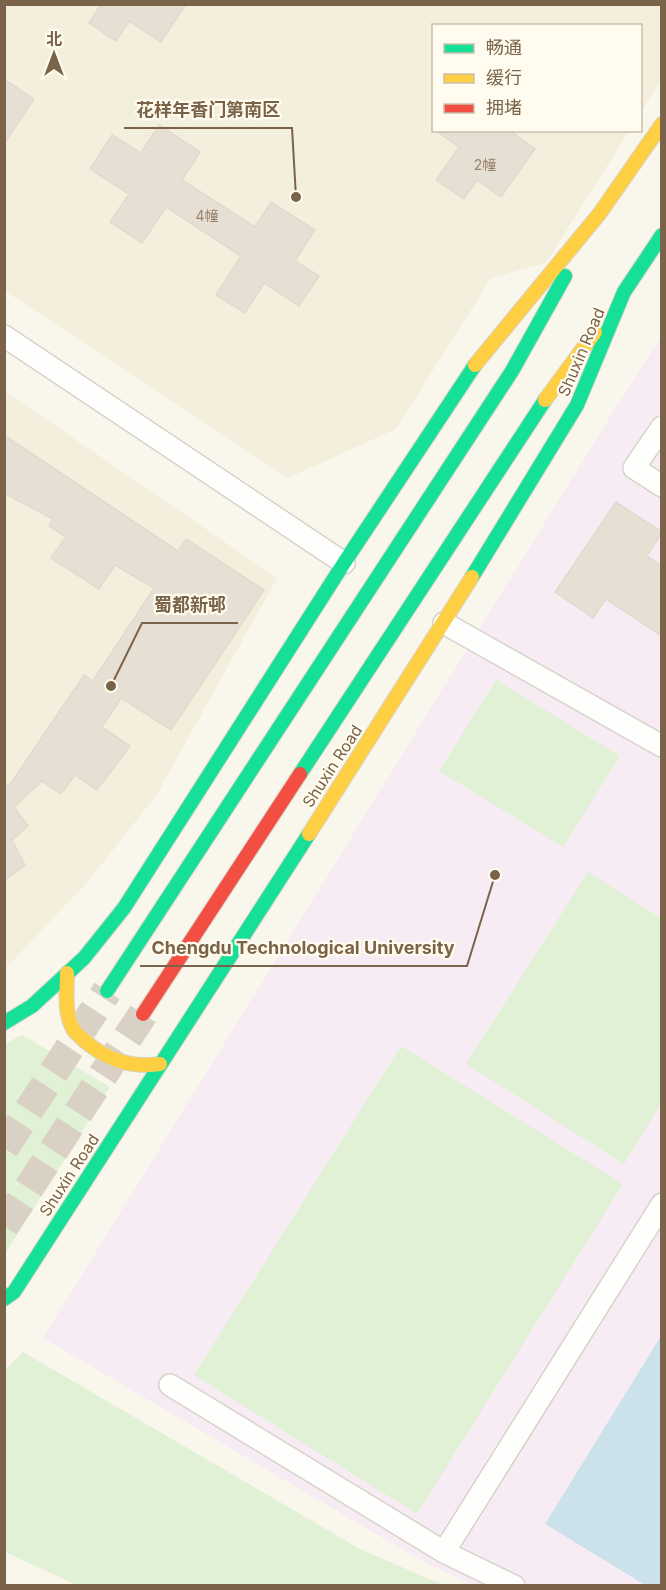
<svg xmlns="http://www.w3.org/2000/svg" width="666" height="1590" viewBox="0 0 666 1590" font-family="Inter,'Noto Sans SC',sans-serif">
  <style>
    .residential { fill: #f4eedc }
    .education { fill: #f7ecf4 }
    .green { fill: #e1f1d5 }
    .water { fill: #cce2eb }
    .building { fill: #e6dfd3; stroke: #e2dace; stroke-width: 1.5 }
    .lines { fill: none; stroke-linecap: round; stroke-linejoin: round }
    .secondary-tunnel { stroke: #d9d1c3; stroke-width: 30; stroke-dasharray: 30 15; stroke-linecap: butt }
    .street-casing { stroke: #d8d3ca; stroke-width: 24 }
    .fast-casing { stroke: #d9d3c9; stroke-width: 16 }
    .slow-casing { stroke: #d9d3c9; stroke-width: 16 }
    .jam-casing { stroke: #d9d3c9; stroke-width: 16 }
    .street { stroke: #fefefc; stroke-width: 21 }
    .fast { stroke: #16e098; stroke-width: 14 }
    .slow { stroke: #ffcf43; stroke-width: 14 }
    .jam { stroke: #f24e42; stroke-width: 14 }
    .labels { text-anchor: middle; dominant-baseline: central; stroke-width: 4.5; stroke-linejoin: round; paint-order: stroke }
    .number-label { font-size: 14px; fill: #97846d }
    .street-label { font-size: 16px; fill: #7a6348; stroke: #fffcef }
    .leader { fill: none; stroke: #7a6348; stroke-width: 2 }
    .callout-dot { fill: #7a6348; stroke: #fffcef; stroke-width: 2 }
    .callout-label { font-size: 18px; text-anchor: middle; font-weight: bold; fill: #7a6348; stroke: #fffcef; stroke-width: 4.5; stroke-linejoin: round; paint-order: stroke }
  </style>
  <rect width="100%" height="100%" fill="#f9f6ec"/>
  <path class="residential" d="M 4,5 L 661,5 L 661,79 L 641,112 L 640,26 L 434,26 L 434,130 L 629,131 L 546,263 L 491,278 L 396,429 L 288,478 L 5,291 Z
    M 5,391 L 277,578 L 157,794 L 91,878 L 5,969 Z"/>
  <path class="education" d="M 661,337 L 661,1585 L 474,1585 L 427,1564 L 43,1338 L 613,412 Z"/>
  <path class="green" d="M 496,680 L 620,756 L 563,847 L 439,771 Z
    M 588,872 L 661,918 L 661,1104 L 624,1164 L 466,1064 Z
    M 22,1035 L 110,1087 L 5,1254 L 5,1044 Z
    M 401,1046 L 623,1184 L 417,1514 L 194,1375 Z
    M 23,1352 L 360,1549 L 443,1585 L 77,1585 L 5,1552 L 5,1370 Z"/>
  <path class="water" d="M 661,1336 L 661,1585 L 645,1585 L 545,1524 Z"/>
  <path class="building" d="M 101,4 L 186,4 L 161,42 L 129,21 L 116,41 L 89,23 Z
    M 4,79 L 34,99 L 4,144 Z
    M 159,125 L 200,152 L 182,180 L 255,227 L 271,202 L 315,230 L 295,261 L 319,276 L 299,306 L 264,283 L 245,313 L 216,295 L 241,256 L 166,207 L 142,243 L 110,222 L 129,194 L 90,169 L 112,135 L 141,153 Z
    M 435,130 L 509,130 L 535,149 L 501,197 L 477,180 L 464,199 L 436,180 L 459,147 Z
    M 4,435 L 178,551 L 186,539 L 264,590 L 171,730 L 121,698 L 102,727 L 130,746 L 97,790 L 75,775 L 61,794 L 42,781 L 14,807 L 28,826 L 12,840 L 25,865 L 4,881 L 4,788 L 11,783 L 84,675 L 93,681 L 154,588 L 115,565 L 99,589 L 51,558 L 66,537 L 49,526 L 53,519 L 4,493 Z
    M 616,502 L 662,532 L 647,556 L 662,566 L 662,636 L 606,599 L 593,618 L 555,592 Z"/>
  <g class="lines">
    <path class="secondary-tunnel" d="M 4,1148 L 107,991
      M 4,1226 L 143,1014"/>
    <defs>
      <path id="street" d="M 4,336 L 344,563
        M 662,427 L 634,468 L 662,486
        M 444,623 L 662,746
        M 170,1385 L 444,1552 L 514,1586
        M 444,1552 L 662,1204"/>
      <path id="fast" d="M 472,577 L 577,405 L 624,292 L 662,235
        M 300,774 L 545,400
        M 107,991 L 512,371 L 565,276
        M 4,1023 L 32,1006 L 84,958 L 124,908 L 344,563 L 475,365
        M 4,1299 L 14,1292 L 309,834"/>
      <path id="slow" d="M 475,365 L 600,213 L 662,124
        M 545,400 L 595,332
        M 309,834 L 472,577
        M 67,973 C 67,991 64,1013 73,1029 C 76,1034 82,1038 86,1042 C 107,1060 133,1068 160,1064"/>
      <path id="jam" d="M 143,1014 L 300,774"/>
    </defs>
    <use href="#street" class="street-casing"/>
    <use href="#fast" class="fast-casing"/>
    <use href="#slow" class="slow-casing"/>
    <use href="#jam" class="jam-casing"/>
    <use href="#street" class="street"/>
    <use href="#fast" class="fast"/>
    <use href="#slow" class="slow"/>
    <use href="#jam" class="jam"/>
  </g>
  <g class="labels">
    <g class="number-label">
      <text x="485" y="164">2幢</text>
      <text x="207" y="215">4幢</text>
    </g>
    <g class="street-label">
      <text transform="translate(581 352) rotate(-67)">Shuxin Road</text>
      <text transform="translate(332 766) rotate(-57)">Shuxin Road</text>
      <text transform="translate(69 1175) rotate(-57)">Shuxin Road</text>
    </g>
  </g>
  <path class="leader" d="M296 197L292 128H124M111 686L142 623H238M495 875L467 966H140"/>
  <g class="callout-dot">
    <circle cx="296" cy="197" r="6"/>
    <circle cx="111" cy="686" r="6"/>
    <circle cx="495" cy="875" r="6"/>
  </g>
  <g class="callout-label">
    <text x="208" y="116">花样年香门第南区</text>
    <text x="190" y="611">蜀都新邨</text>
    <text x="303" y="954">Chengdu Technological University</text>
  </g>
  <rect width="666" height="1590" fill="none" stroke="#7a6348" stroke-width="12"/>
  <rect x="432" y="24" width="210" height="108" fill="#fffcef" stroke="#cabfac" stroke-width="1.5"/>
  <rect x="444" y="44" width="30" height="9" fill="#16e098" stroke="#cabfac" stroke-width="1.5"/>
  <text x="486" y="54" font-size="18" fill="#7a6348">畅通</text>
  <rect x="444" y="74" width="30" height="9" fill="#ffcf43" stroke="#cabfac" stroke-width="1.5"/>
  <text x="486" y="84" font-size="18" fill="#7a6348">缓行</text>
  <rect x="444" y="104" width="30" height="9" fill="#f24e42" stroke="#cabfac" stroke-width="1.5"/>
  <text x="486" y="114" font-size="18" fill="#7a6348">拥堵</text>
  <g transform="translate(54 54)" stroke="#fffcef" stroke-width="4.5" paint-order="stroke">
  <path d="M0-4.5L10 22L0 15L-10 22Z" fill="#7a6348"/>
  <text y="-9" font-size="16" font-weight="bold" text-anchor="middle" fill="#7a6348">北</text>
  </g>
</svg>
